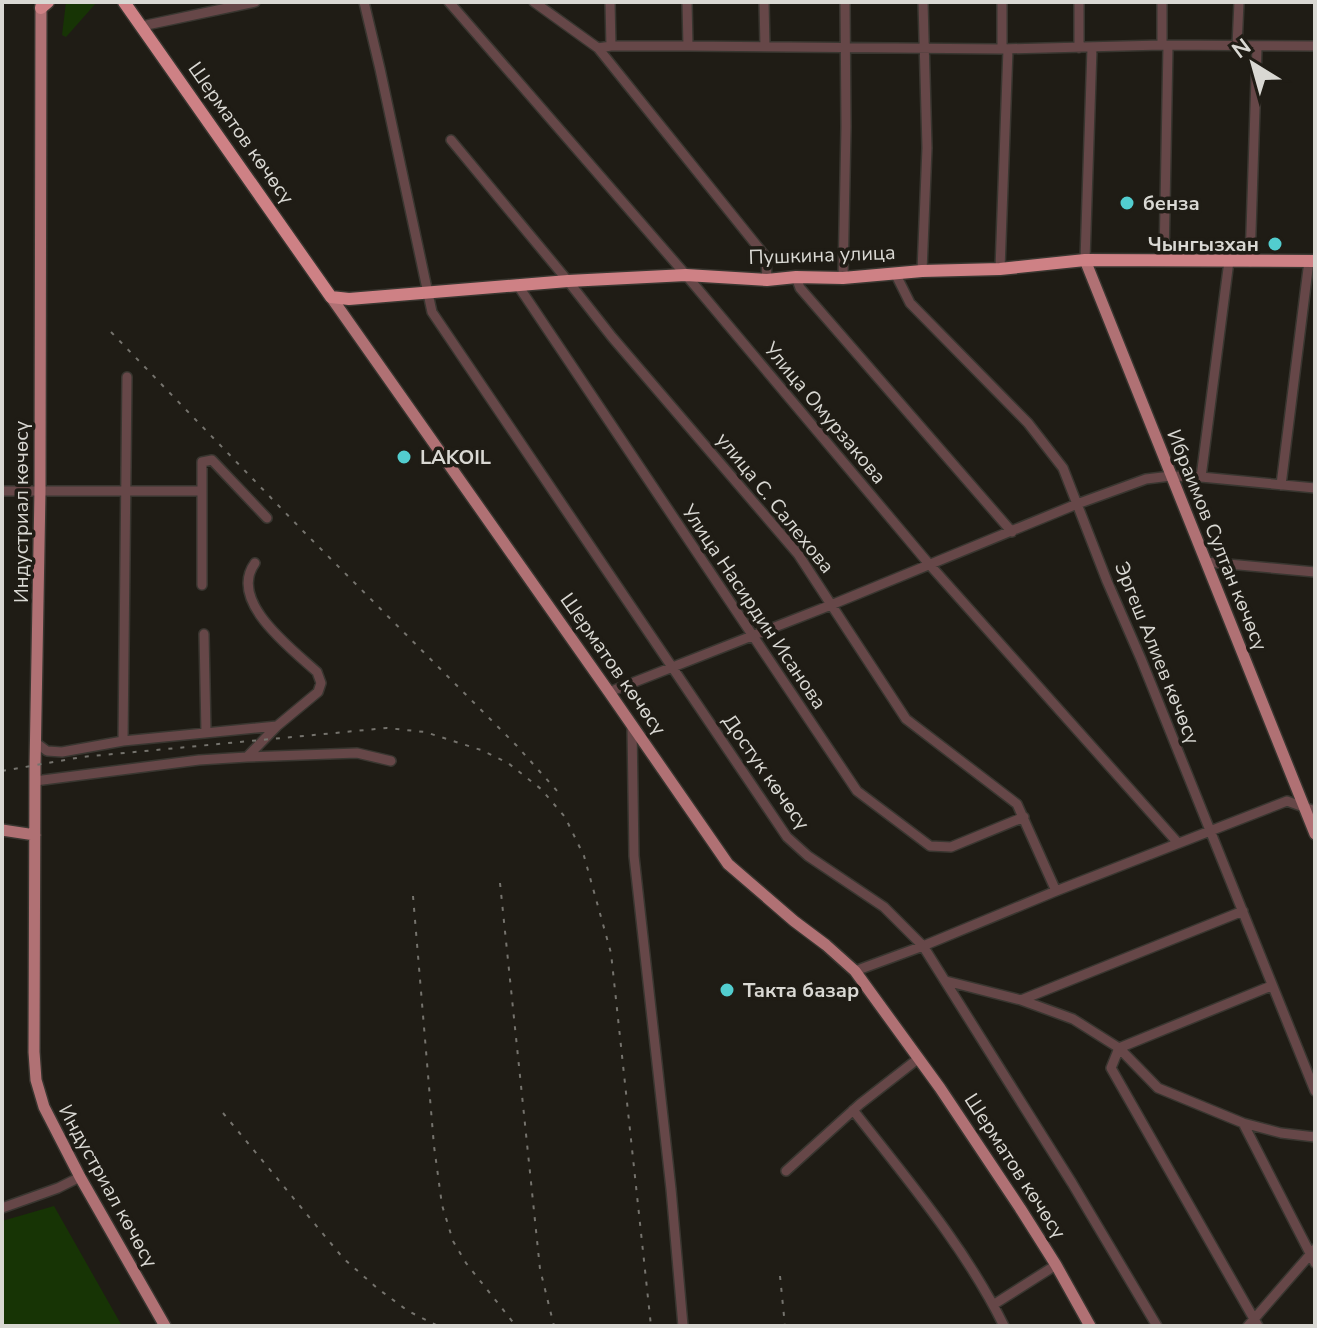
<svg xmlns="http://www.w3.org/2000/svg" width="1317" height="1328" viewBox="0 0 1317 1328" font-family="'Nunito Sans',sans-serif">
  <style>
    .green { fill: #173405 }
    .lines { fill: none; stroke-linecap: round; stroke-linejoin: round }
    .minor-casing { stroke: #393630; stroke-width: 12 }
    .major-casing { stroke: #393630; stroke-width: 14 }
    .highway-casing { stroke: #393630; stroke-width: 15 }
    .minor { stroke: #664748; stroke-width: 9 }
    .major { stroke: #b07174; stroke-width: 11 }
    .highway { stroke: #ce8185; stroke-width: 12 }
    .rail { stroke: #75736d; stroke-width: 2; stroke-dasharray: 4 8; stroke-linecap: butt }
    .poi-dot { fill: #52cdcf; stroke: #1f1c15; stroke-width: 3 }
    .labels { text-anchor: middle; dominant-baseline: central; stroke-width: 7; stroke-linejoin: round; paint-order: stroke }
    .street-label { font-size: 20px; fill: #d9d8d3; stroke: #1f1c15 }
    .poi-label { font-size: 20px; font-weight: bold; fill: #d9d8d3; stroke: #1f1c15; text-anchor: start }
  </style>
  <rect width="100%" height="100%" fill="#1f1c15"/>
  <path class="green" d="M 66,2 L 97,2 L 66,37 L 62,35 Z
    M 54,1206 L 122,1326 L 2,1326 L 2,1221 Z"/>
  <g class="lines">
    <defs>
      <path id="minor" d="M 364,2 L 380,69 L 432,312 L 787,837 L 808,856 L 884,907 L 923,946 L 1072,1183 L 1157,1326
        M 449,2 L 686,275 L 929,564 L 1178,843
        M 534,2 L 598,48 L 766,257 L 767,280
        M 610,2 L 611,46
        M 687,2 L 688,46
        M 764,2 L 765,47
        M 1002,2 L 1002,49
        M 1162,2 L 1162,45
        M 142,26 L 255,2
        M 1237,46 L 1239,2
        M 598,48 L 611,46 L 688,46 L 1002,49 L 1162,45 L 1315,46
        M 1079,48 L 1079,2
        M 451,140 L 568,281 L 612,337 L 798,554 L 906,719 L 1017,804 L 1056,891
        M 1085,260 L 1092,48
        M 1164,260 L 1168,46
        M 1250,262 L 1257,47
        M 1000,269 L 1008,49
        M 922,271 L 927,148 L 923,2
        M 895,273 L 910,303 L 1028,423 L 1063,468 L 1107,581 L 1141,659 L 1315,1091
        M 796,277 L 800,288 L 1012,532
        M 843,278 L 846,127 L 845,2
        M 517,284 L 857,791 L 930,846 L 951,847 L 1024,817
        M 1201,477 L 1229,261
        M 1281,485 L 1309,261
        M 2,491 L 202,491
        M 1206,562 L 1315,572
        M 202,585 L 202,462 L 212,460 L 267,518
        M 204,634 L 206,733
        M 609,692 L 831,605 L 1077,504 L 1146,479 L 1171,476 L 1201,477 L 1315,488
        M 632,727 L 634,856 L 671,1189 L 683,1326
        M 123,741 L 127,377
        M 35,742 L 47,751 L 62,752 L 123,741 L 277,726
        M 247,757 L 277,726 L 318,692 L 321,683 L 317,672 C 292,649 227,601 255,563
        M 35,781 L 199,760 L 247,757 L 357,753 L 391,761
        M 855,971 L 923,946 L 1056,891 L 1287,801 L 1315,811
        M 946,981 L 1021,1000 L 1073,1019 L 1119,1048 L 1158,1088 L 1243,1123 L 1281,1133 L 1315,1137
        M 1021,1000 L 1243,911
        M 853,1110 C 907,1179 965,1247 1004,1326
        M 1243,1123 L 1315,1263
        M 786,1171 L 860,1104 L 919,1058
        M 2,1208 L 58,1188 L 80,1177
        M 993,1305 L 1056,1265
        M 1248,1326 L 1315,1249
        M 1258,1326 L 1111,1068 L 1119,1048 L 1271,986"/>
      <path id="major" d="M 41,2 L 40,491 L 35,767 L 34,1052 L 36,1080 L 44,1107 L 80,1177 L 165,1326
        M 1085,260 L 1315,834
        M 331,297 L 609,692 L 728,864 L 794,921 L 826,945 L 855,971 L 940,1088 L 1020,1208 L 1056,1265 L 1090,1326
        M 2,830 L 35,835"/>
      <path id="highway" d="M 124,2 L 331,297 L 349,299 L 568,281 L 686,275 L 767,280 L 796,277 L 843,278 L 922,271 L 1000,269 L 1085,260 L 1315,261
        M 41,8 L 48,2"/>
    </defs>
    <use href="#minor" class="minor-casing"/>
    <use href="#major" class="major-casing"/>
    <use href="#highway" class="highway-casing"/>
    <use href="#minor" class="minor"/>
    <use href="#major" class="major"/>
    <use href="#highway" class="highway"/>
    <path class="rail" d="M 111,332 L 304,532 L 517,746 L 558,792
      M 2,771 L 82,757 L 387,728 L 425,732 L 481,750 L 508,763 L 541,789 L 565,817 L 584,856 L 611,953 L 651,1326
      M 500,883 L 540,1269 L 554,1326
      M 413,896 L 434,1146 L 442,1205 L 453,1241 L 466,1263 L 516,1326
      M 223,1113 L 343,1258 L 377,1288 L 408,1311 L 438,1326
      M 780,1276 L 785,1326"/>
  </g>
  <g class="poi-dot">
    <circle cx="1127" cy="203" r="8"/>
    <circle cx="1275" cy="244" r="8"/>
    <circle cx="404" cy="457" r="8"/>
    <circle cx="727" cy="990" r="8"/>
  </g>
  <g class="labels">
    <g class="street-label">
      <text transform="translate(241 133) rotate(55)">Шерматов көчөсү</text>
      <text transform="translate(822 255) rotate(-2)">Пушкина улица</text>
      <text transform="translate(825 413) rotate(50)">Улица Омурзакова</text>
      <text transform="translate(775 503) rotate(51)">улица С. Салехова</text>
      <text transform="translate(21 512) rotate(-90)">Индустриал көчөсү</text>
      <text transform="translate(1217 540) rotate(68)">Ибраимов Султан көчөсү</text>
      <text transform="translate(754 607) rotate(56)">Улица Насирдин Исанова</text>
      <text transform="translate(1157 653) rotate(68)">Эргеш Алиев көчөсү</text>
      <text transform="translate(613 664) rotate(55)">Шерматов көчөсү</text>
      <text transform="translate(766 772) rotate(55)">Достук көчөсү</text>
      <text transform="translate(1015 1166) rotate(57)">Шерматов көчөсү</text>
      <text transform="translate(108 1186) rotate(61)">Индустриал көчөсү</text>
    </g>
    <g class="poi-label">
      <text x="1143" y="203">бенза</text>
      <text x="1259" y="244" text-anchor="end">Чынгызхан</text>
      <text x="420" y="457">LAKOIL</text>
      <text x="743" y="990">Такта базар</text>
    </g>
  </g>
  <rect width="1317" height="1328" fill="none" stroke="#d9d8d3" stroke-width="8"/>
  <g transform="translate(1253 64) rotate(323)" stroke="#1f1c15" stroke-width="6" paint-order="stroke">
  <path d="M0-6L14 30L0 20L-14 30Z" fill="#d9d8d3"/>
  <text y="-12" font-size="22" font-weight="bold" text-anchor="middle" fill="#d9d8d3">N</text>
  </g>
</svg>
